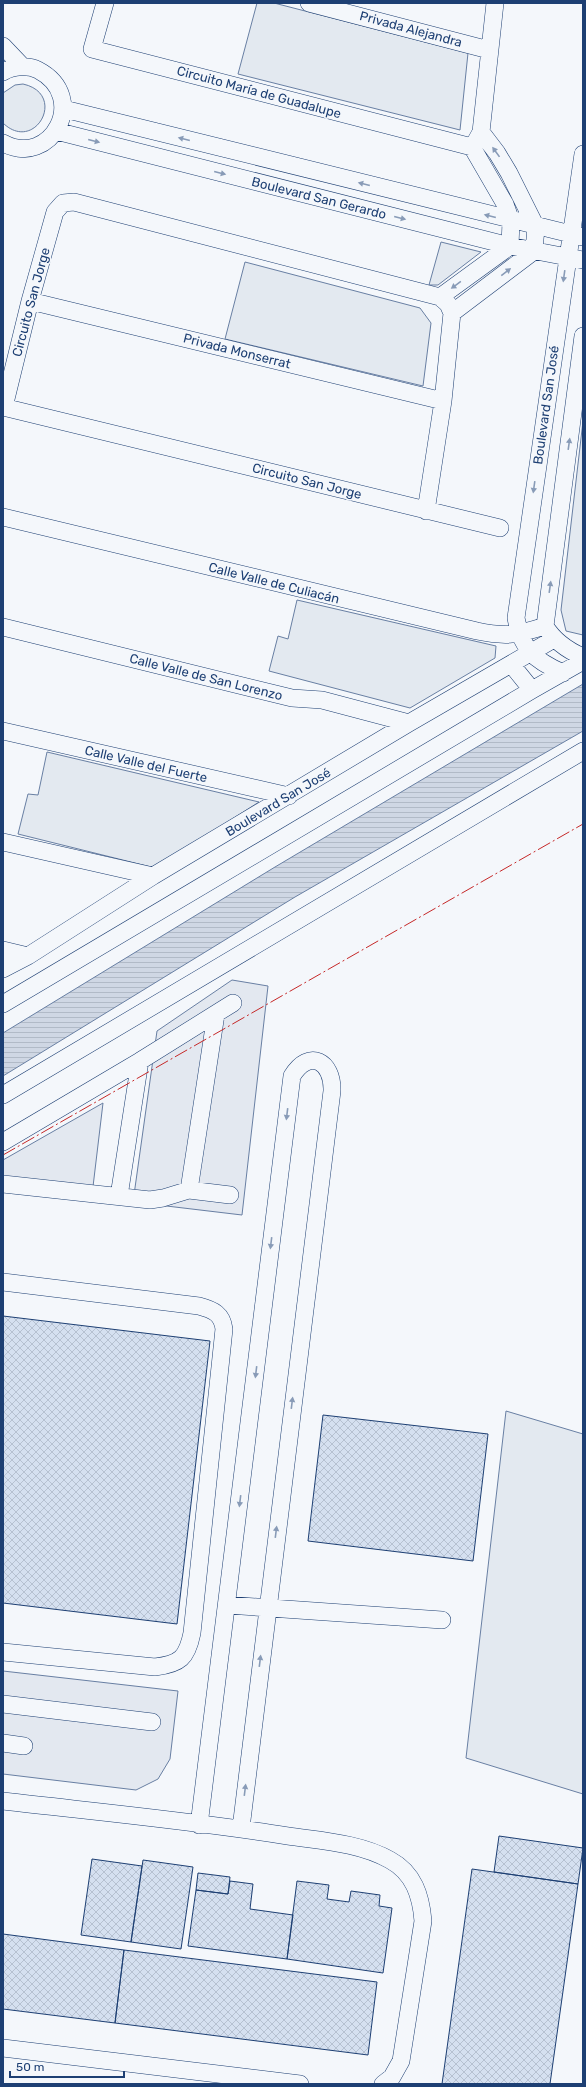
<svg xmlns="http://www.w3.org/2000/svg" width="586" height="2087" viewBox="0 0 586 2087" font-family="Rubik,sans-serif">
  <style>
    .green { fill: #e3e9f0; stroke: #687fa3 }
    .parking { fill: #e3e8f0; stroke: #687fa3 }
    .water { fill: url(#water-rules); stroke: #687fa3 }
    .building { fill: url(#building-cross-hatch); stroke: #1d3f73 }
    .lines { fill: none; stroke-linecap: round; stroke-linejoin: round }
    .minor-casing { stroke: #1d3f73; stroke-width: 18 }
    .minor { stroke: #f4f7fb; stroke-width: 17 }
    .power { stroke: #c62828; stroke-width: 1; stroke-dasharray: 14 3 2 3; stroke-linecap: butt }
    .oneway { fill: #889bb7 }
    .labels { text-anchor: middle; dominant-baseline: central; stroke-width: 3; stroke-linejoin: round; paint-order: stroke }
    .street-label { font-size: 13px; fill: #1d3f73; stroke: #f4f7fb }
  </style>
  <defs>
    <pattern id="water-rules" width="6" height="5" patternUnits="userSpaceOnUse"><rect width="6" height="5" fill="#cfd7e4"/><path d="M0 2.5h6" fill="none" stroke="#b1bac7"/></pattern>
    <pattern id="building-cross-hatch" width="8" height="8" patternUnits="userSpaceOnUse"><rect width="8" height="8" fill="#d5e0f0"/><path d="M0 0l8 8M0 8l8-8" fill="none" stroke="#b6c1d1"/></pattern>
  </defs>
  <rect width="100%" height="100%" fill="#f4f7fb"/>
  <path class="green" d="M 257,3 L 274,3 L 468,53 L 460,130 L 238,74 Z
    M 23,84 C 68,94 35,154 3,123 L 3,93 L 15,85 Z
    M 441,242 L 481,252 L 438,285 L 429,285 Z
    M 245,262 L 420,308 L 431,323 L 423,386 L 225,339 Z
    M 583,421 L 583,635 L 566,631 L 561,610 Z
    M 297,600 L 496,646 L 495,658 L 410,708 L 269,671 L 278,636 L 288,639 Z
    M 47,752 L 259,802 L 155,868 L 18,834 L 28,794 L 38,795 Z
    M 506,1411 L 583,1434 L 583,1794 L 466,1758 Z"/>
  <path class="parking" d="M 232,980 L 268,986 L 242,1215 L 133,1202 L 157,1031 Z
    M 103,1103 L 92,1195 L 3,1183 L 3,1160 Z
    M 3,1671 L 178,1691 L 170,1759 L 158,1779 L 136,1790 L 3,1774 Z"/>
  <path class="water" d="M 583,684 L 583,731 L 295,897 L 3,1076 L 3,1033 L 275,867 Z"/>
  <path class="building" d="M 3,1316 L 210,1341 L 177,1624 L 3,1603 Z
    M 323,1415 L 488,1434 L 473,1561 L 308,1541 Z
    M 499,1836 L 583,1848 L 578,1884 L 494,1872 Z
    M 92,1859 L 142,1866 L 131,1942 L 81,1935 Z
    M 143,1860 L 193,1867 L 181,1949 L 131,1942 Z
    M 472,1869 L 578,1884 L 550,2084 L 442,2084 Z
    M 198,1873 L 230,1877 L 228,1894 L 196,1890 Z
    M 230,1881 L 253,1884 L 250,1909 L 293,1915 L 287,1959 L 188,1946 L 196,1890 L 228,1894 Z
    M 297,1881 L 329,1885 L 327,1899 L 349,1902 L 351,1891 L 380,1895 L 379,1906 L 392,1908 L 383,1973 L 287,1959 Z
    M 3,1934 L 124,1950 L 115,2023 L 3,2009 Z
    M 124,1950 L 377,1982 L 368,2055 L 115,2023 Z"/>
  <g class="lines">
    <defs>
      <path id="minor" d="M 105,3 L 92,49 L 472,147 L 505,204 L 511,221 L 510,246 L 440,297
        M 309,3 L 489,50
        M 3,46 L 22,66
        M 3,72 C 13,66 28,65 38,70 C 90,97 51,169 3,143
        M 64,109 L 583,237
        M 56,131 L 510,246 L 583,260
        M 476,141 L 481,132 L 495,3
        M 30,301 L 443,401
        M 452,313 L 534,251 L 536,227 L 509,173 L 497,153 L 481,132
        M 583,336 L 545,626 C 554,641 567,650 583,657
        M 3,407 L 500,528
        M 4,407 L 30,301 L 55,212 L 63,203 L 74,202 L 440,297 L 448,304 L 452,313 L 443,401 L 426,511
        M 3,517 L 477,631 C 506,637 517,635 545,626
        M 3,627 L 292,698 L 322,700 L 409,723
        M 511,664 L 532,690
        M 563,673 C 534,660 522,650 516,618 L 583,154
        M 3,731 L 289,796
        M 3,842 L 153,876
        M 3,950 L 28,956
        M 3,969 L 28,956 L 153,876 L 409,723 L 554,639
        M 3,1004 L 532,690 L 583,661
        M 3,1095 L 583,751
        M 3,1142 L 140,1061 L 233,1003
        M 3,1184 L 150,1200 L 163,1198 L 189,1190 L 230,1195
        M 189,1190 L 216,1014
        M 119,1196 L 140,1061
        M 3,1282 L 199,1306 C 214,1310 222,1314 224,1329 L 192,1633 C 187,1658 180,1664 155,1667 L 3,1652
        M 227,1605 L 442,1620
        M 3,1704 L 152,1722
        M 3,1743 L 24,1746
        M 3,1801 C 98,1812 194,1821 288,1836 C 322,1841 360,1843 390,1860 C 414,1873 421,1896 423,1921 L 401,2061 L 392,2077 L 383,2084
        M 199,1825 L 292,1076 C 309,1048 333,1061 332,1091 L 241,1828
        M 3,2048 L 300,2084"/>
    </defs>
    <use href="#minor" class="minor-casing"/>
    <use href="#minor" class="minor"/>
    <path class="power" d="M 3,1155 L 583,824"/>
  </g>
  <defs><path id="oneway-solid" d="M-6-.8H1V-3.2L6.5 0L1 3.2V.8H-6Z"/></defs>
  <g class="oneway">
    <use href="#oneway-solid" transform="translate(184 139) rotate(-166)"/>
    <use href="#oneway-solid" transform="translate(94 141) rotate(14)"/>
    <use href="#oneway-solid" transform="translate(496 152) rotate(-126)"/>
    <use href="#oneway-solid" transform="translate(220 173) rotate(14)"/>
    <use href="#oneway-solid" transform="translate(364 184) rotate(-166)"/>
    <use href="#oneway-solid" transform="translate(490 216) rotate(-166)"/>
    <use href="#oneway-solid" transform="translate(400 218) rotate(14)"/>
    <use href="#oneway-solid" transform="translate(506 272) rotate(-38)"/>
    <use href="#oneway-solid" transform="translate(564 276) rotate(98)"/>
    <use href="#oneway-solid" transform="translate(456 285) rotate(144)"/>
    <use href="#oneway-solid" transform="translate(569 444) rotate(-82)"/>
    <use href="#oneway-solid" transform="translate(534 487) rotate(98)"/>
    <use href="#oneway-solid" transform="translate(550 587) rotate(-82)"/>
    <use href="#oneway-solid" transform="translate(287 1114) rotate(97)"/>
    <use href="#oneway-solid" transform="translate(271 1243) rotate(97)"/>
    <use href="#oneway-solid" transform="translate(256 1372) rotate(97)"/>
    <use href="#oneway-solid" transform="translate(292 1403) rotate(-83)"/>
    <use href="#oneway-solid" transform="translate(240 1501) rotate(97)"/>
    <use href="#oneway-solid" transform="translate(276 1532) rotate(-83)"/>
    <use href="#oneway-solid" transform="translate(260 1661) rotate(-83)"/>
    <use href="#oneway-solid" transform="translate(245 1790) rotate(-83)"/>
  </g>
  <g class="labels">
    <g class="street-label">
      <text transform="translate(411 29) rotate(15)">Privada Alejandra</text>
      <text transform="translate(259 92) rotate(15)">Circuito María de Guadalupe</text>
      <text transform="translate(319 198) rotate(14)">Boulevard San Gerardo</text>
      <text transform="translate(31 302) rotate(-75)">Circuito San Jorge</text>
      <text transform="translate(237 351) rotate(14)">Privada Monserrat</text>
      <text transform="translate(546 405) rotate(-82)">Boulevard San José</text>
      <text transform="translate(307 481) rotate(14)">Circuito San Jorge</text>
      <text transform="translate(274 583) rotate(14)">Calle Valle de Culiacán</text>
      <text transform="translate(206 677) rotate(14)">Calle Valle de San Lorenzo</text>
      <text transform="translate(146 764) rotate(13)">Calle Valle del Fuerte</text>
      <text transform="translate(278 802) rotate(-31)">Boulevard San José</text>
    </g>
  </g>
  <rect width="586" height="2087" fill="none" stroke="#1d3f73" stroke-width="8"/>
  <path d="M10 2071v6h114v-6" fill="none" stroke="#1d3f73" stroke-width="2"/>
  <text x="16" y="2071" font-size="12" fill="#1d3f73" stroke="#f4f7fb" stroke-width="3" paint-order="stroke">50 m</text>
</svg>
